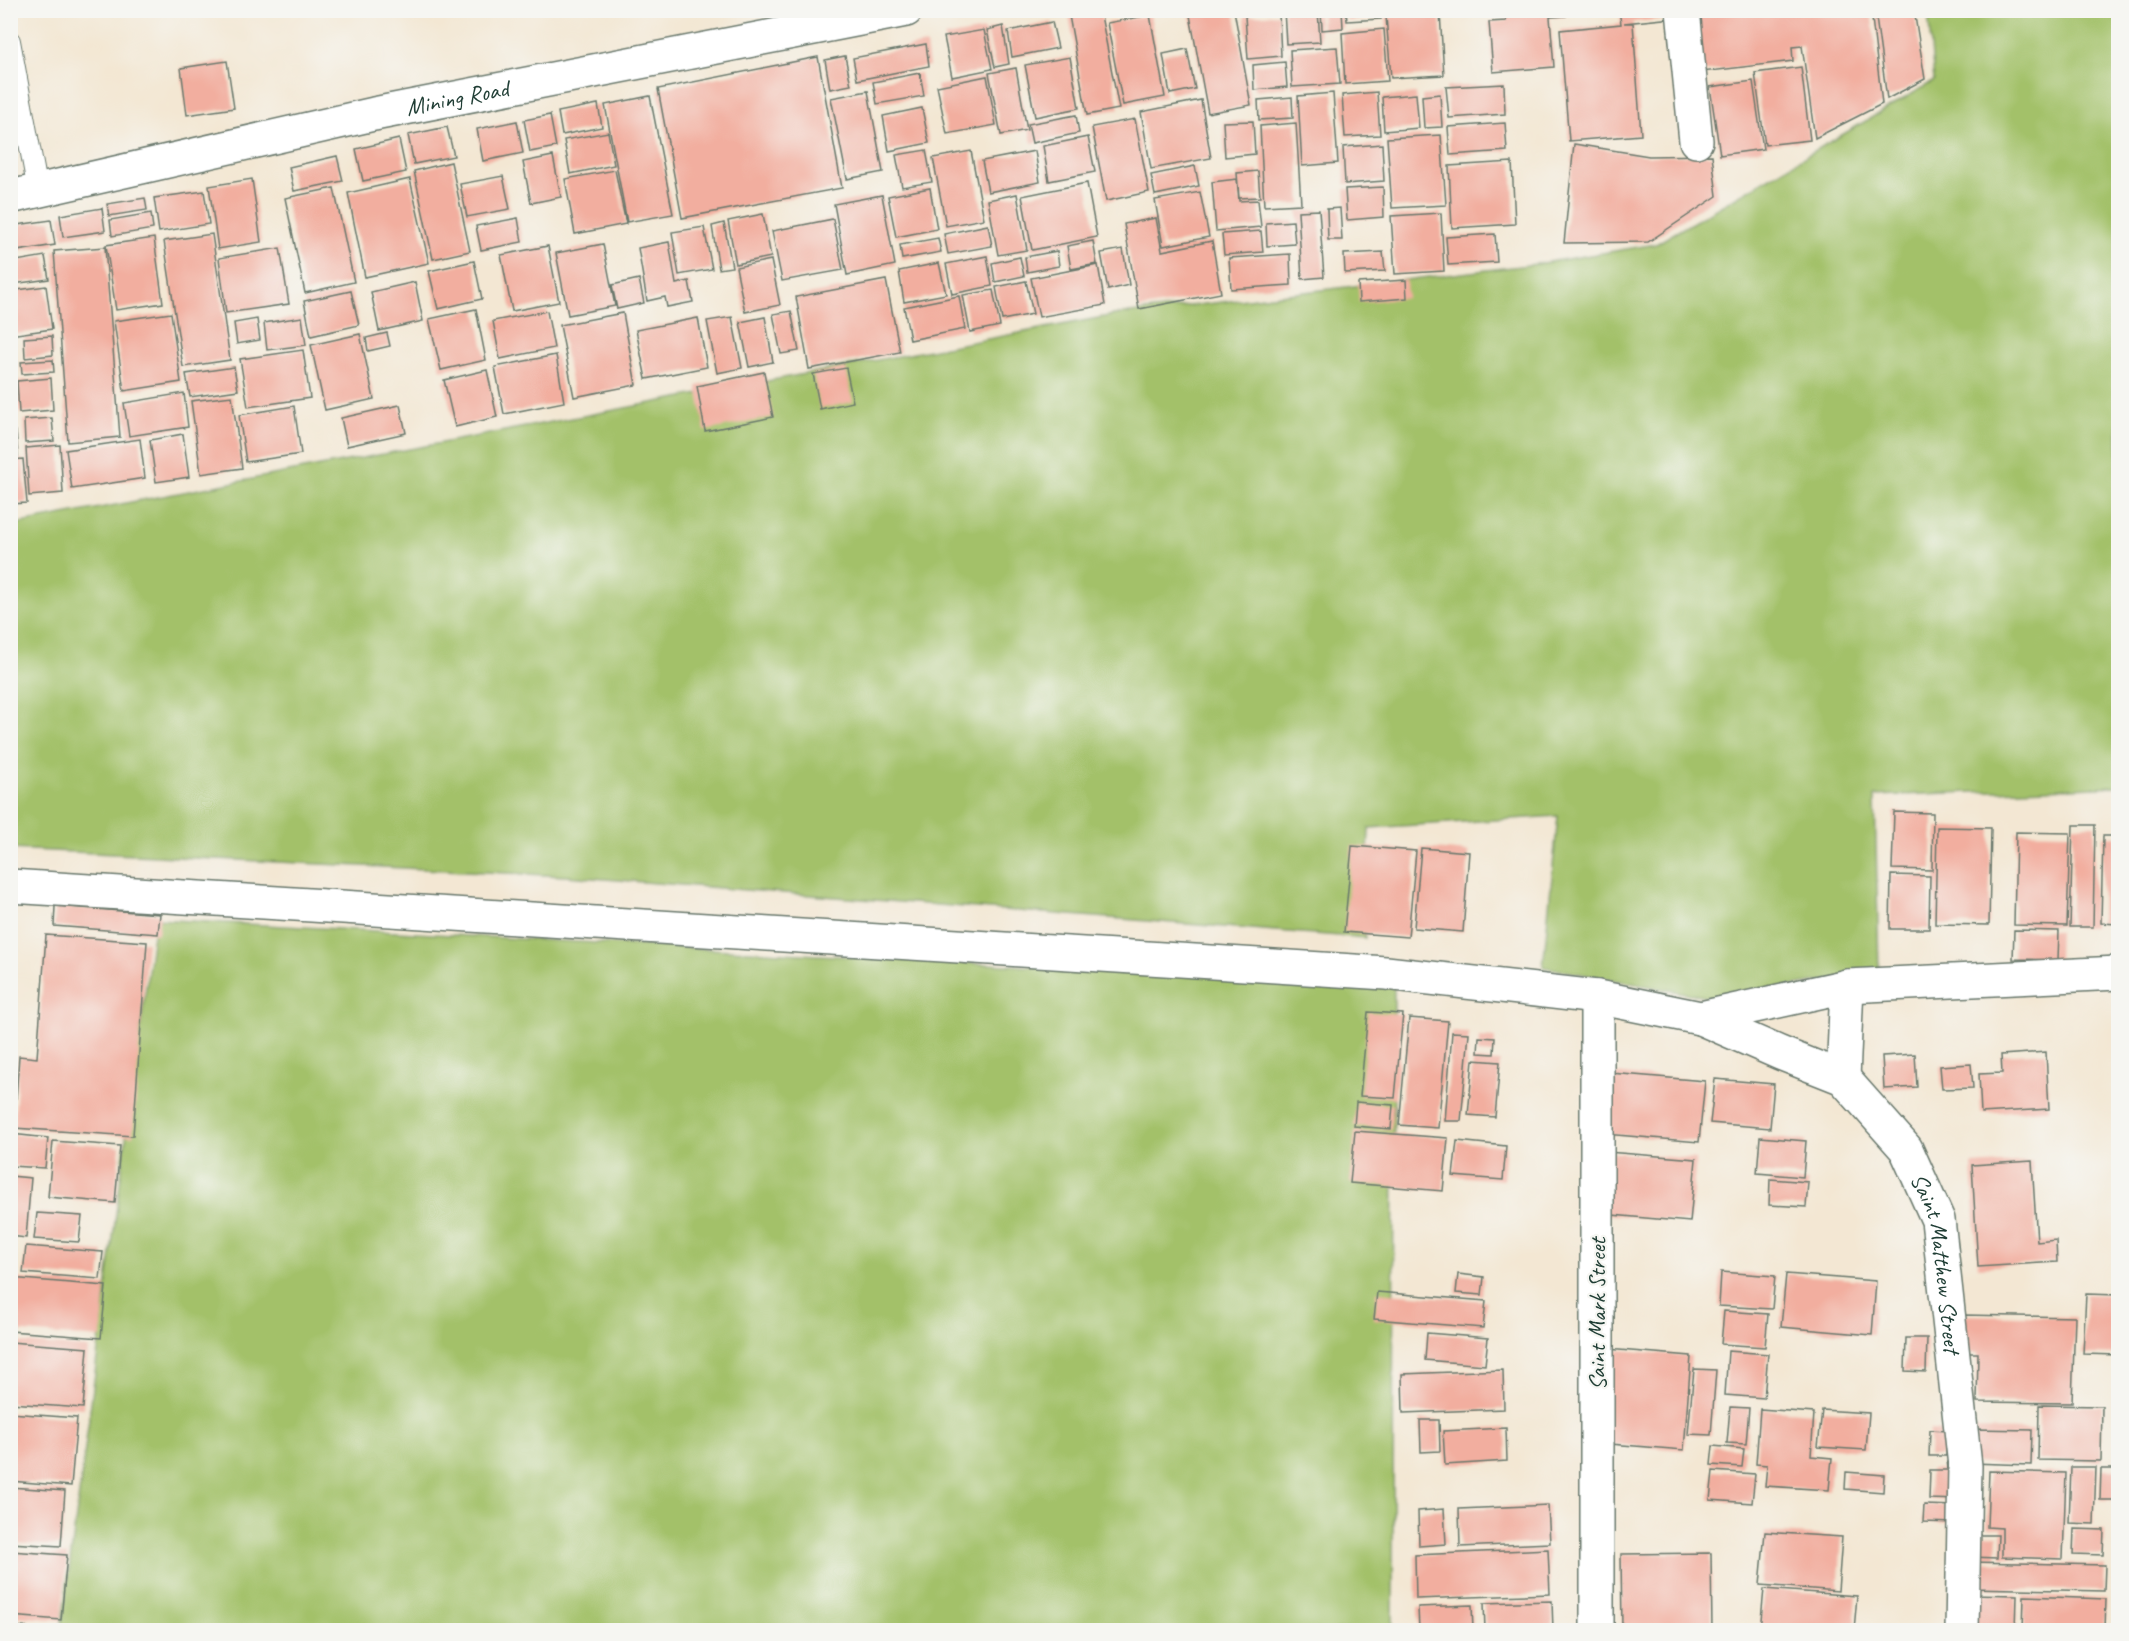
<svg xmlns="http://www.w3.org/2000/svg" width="2129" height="1641" viewBox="0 0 2129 1641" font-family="Caveat,sans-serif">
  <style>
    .green { fill: #a3c169; stroke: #617f4e; stroke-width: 1.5 }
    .building { fill: #f2ae9f }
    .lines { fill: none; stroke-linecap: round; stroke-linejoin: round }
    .lane-casing { stroke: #69786c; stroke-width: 22 }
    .street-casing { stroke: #69786c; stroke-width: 36 }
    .secondary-casing { stroke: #69786c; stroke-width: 36 }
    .lane { stroke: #fff; stroke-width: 20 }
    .street { stroke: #fff; stroke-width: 33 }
    .secondary { stroke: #fff; stroke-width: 33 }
    .labels { text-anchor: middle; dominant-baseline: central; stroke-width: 4.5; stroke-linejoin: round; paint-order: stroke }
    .street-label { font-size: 24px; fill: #1f3d34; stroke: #f6f6f2 }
  </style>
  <rect width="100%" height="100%" fill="#f6f6f2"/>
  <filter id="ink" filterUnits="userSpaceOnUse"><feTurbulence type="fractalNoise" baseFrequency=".0167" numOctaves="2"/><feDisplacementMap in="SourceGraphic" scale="12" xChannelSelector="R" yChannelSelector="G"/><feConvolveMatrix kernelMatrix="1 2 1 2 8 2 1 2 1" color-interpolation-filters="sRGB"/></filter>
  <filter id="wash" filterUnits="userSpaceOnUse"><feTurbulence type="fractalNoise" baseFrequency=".008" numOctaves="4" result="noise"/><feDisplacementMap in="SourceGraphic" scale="24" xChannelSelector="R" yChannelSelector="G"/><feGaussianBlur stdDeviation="1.35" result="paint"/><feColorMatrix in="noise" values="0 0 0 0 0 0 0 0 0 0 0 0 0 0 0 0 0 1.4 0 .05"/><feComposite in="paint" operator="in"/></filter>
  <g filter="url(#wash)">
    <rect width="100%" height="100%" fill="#f3e7d3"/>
    <path class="green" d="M 1928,11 L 2118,11 L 2118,786 L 1875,796 L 1879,973 L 1712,998 L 1543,967 L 1558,816 L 1369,828 L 1365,938 L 566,876 L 11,849 L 10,525 L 1114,315 L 1537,264 L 1656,244 L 1934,81 Z
      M 155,919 L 1394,986 L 1393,1630 L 61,1630 Z"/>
    <g id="blocks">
      <path class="building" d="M 1068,10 L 1100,10 L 1119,109 L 1087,115 Z
        M 1189,10 L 1234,10 L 1251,105 L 1208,113 Z
        M 1284,10 L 1318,10 L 1320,42 L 1286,44 Z
        M 1321,10 L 1342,10 L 1343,28 L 1322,30 Z
        M 1346,10 L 1380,10 L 1381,19 L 1347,21 Z
        M 1505,10 L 1565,10 L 1566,16 L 1550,17 L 1554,67 L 1493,72 L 1489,22 L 1506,21 Z
        M 1619,10 L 1672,10 L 1673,18 L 1624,23 L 1633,23 L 1641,135 L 1569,141 L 1560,30 L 1621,24 Z
        M 1708,10 L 1871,10 L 1882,104 L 1815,138 L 1802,46 L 1792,47 L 1793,61 L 1702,72 L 1696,15 L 1708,14 Z
        M 1875,10 L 1914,10 L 1925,79 L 1887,99 Z
        M 1440,13 L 1444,75 L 1391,78 L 1386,16 Z
        M 1279,14 L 1281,56 L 1248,59 L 1245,16 Z
        M 1150,15 L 1165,97 L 1123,105 L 1107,23 Z
        M 1052,22 L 1058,48 L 1012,57 L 1008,31 Z
        M 1003,26 L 1009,64 L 995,67 L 987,30 Z
        M 1384,29 L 1388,81 L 1345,84 L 1342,33 Z
        M 984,30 L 992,69 L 952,77 L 944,37 Z
        M 926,44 L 929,66 L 857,80 L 853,58 Z
        M 1337,47 L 1340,84 L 1292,87 L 1290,50 Z
        M 1187,49 L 1195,89 L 1170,94 L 1163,54 Z
        M 845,56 L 851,85 L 830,89 L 825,60 Z
        M 818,57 L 842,188 L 682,218 L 658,89 Z
        M 1070,57 L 1079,108 L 1035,117 L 1025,65 Z
        M 227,61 L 234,108 L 187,115 L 181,68 Z
        M 1285,62 L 1287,87 L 1254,90 L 1253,65 Z
        M 1801,67 L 1810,140 L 1765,145 L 1755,73 Z
        M 1016,68 L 1027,130 L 1001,135 L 989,73 Z
        M 920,73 L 924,96 L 877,104 L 873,82 Z
        M 987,76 L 996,125 L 947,134 L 937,86 Z
        M 1753,81 L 1763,149 L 1720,155 L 1710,87 Z
        M 1504,84 L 1505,114 L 1449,118 L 1446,87 Z
        M 868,91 L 883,172 L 847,179 L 831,98 Z
        M 1377,92 L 1380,135 L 1345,137 L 1342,95 Z
        M 1333,93 L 1338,163 L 1302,166 L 1298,96 Z
        M 1416,94 L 1419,128 L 1384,131 L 1382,97 Z
        M 1440,94 L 1442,127 L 1424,128 L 1422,96 Z
        M 650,96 L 673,214 L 627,222 L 605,105 Z
        M 1292,97 L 1293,118 L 1259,120 L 1258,100 Z
        M 1201,100 L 1211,158 L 1151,169 L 1141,112 Z
        M 598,104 L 602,127 L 562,135 L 558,112 Z
        M 922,108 L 929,143 L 889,151 L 883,116 Z
        M 550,115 L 556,147 L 530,152 L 524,120 Z
        M 1076,115 L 1079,133 L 1032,143 L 1028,124 Z
        M 1135,119 L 1149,192 L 1106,201 L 1092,127 Z
        M 517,121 L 523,153 L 483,161 L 477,129 Z
        M 1253,121 L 1255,154 L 1225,157 L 1223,122 Z
        M 1296,123 L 1301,204 L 1264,206 L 1260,126 Z
        M 1505,123 L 1507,151 L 1450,155 L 1448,127 Z
        M 447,127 L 454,156 L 414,164 L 408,135 Z
        M 608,132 L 614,165 L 570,174 L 564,140 Z
        M 1441,135 L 1446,205 L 1392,208 L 1387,138 Z
        M 1088,137 L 1095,172 L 1049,181 L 1043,146 Z
        M 399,139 L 406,172 L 363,181 L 356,149 Z
        M 1382,144 L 1384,181 L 1345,184 L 1343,147 Z
        M 1574,144 L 1649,156 L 1712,155 L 1717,196 L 1648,242 L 1564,243 Z
        M 926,150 L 932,182 L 902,187 L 896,155 Z
        M 971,151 L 984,219 L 946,226 L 933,158 Z
        M 1035,151 L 1040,182 L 988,192 L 982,161 Z
        M 337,156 L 343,181 L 294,191 L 289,167 Z
        M 553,156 L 561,197 L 531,203 L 523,162 Z
        M 451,162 L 470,251 L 433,259 L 414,171 Z
        M 1512,162 L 1515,224 L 1452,228 L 1449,166 Z
        M 1195,166 L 1199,186 L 1155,195 L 1151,175 Z
        M 615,170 L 626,224 L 575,234 L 565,179 Z
        M 1258,171 L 1260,197 L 1239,198 L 1237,173 Z
        M 503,176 L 510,209 L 467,217 L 460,184 Z
        M 252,179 L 261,242 L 218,249 L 209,186 Z
        M 410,179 L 429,263 L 365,277 L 348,193 Z
        M 1237,179 L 1239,201 L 1258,200 L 1261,227 L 1216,231 L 1212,182 Z
        M 1087,183 L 1097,237 L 1032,250 L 1022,196 Z
        M 1383,187 L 1384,217 L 1347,220 L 1345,189 Z
        M 334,188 L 354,282 L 305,293 L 285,198 Z
        M 930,188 L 937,229 L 896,237 L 888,196 Z
        M 204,191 L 209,224 L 159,232 L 154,198 Z
        M 1200,192 L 1209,237 L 1163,246 L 1155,200 Z
        M 1017,194 L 1027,250 L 998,255 L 988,200 Z
        M 882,195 L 895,265 L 847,275 L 834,204 Z
        M 145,198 L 147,210 L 109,216 L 107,204 Z
        M 102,208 L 105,231 L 63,237 L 60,215 Z
        M 1340,208 L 1342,240 L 1328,240 L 1327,209 Z
        M 1319,210 L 1324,277 L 1302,279 L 1298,211 Z
        M 151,213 L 153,229 L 112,236 L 110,220 Z
        M 1441,213 L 1444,271 L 1395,274 L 1391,216 Z
        M 763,214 L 771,257 L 736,264 L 728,221 Z
        M 518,218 L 522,242 L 481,250 L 476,226 Z
        M 1156,218 L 1162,251 L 1212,241 L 1221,293 L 1139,309 L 1124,224 Z
        M 833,219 L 843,270 L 782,281 L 772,231 Z
        M 51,220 L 55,245 L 10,252 L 10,226 Z
        M 1293,221 L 1295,244 L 1267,246 L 1266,223 Z
        M 724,223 L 732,267 L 719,269 L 712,226 Z
        M 988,225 L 992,246 L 948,254 L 944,234 Z
        M 704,227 L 712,269 L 679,275 L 672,232 Z
        M 1261,231 L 1263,252 L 1224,255 L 1222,234 Z
        M 212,234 L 230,360 L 183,367 L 164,241 Z
        M 1495,234 L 1497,262 L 1448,265 L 1446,237 Z
        M 154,238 L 163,303 L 116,310 L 106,245 Z
        M 938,238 L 941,252 L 902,259 L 900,245 Z
        M 1093,241 L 1097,264 L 1071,269 L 1067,246 Z
        M 669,242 L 676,284 L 689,281 L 693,302 L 667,307 L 665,297 L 647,301 L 638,248 Z
        M 603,244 L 615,306 L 568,315 L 556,253 Z
        M 548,246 L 559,302 L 512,311 L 501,255 Z
        M 105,247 L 120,437 L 68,442 L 54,251 Z
        M 280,248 L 289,304 L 226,313 L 219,258 Z
        M 1123,249 L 1129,285 L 1108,290 L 1101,253 Z
        M 1057,251 L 1059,266 L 1027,272 L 1025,257 Z
        M 1383,252 L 1385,271 L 1345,273 L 1344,254 Z
        M 1290,254 L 1291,285 L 1231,289 L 1229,258 Z
        M 45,256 L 49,279 L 13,284 L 10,262 Z
        M 987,256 L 992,286 L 952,294 L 946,264 Z
        M 1020,257 L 1024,276 L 995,282 L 992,263 Z
        M 771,260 L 780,305 L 745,312 L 736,267 Z
        M 474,261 L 482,299 L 438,309 L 429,271 Z
        M 939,263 L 946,294 L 904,302 L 899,271 Z
        M 1098,265 L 1105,305 L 1039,317 L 1031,278 Z
        M 639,279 L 644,303 L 617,309 L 612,285 Z
        M 886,280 L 900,352 L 809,369 L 796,297 Z
        M 1406,280 L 1407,298 L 1359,302 L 1358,283 Z
        M 1026,281 L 1033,314 L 1002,320 L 996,287 Z
        M 415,282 L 423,321 L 379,331 L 371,292 Z
        M 46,286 L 52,329 L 10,335 L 10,291 Z
        M 993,290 L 1000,326 L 970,332 L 963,295 Z
        M 351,291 L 359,325 L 311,336 L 304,301 Z
        M 959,296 L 965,329 L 910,340 L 904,307 Z
        M 476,309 L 486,360 L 441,370 L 429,319 Z
        M 547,311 L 554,348 L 500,359 L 493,321 Z
        M 791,311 L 799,351 L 781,354 L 773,314 Z
        M 171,313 L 181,382 L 124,391 L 114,321 Z
        M 623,313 L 636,385 L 574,397 L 560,325 Z
        M 302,317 L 306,345 L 267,350 L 264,323 Z
        M 732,317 L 742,368 L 717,373 L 707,321 Z
        M 765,317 L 773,362 L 749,367 L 740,322 Z
        M 698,318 L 707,367 L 646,379 L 636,330 Z
        M 257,319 L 260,340 L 237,344 L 234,323 Z
        M 387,333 L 390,346 L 368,351 L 366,338 Z
        M 360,334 L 374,399 L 325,410 L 311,345 Z
        M 52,336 L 53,355 L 25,358 L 24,338 Z
        M 303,350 L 310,398 L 248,407 L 240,359 Z
        M 556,355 L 564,402 L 504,414 L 495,367 Z
        M 53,360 L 54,372 L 22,374 L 21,362 Z
        M 234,367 L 238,390 L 190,397 L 186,374 Z
        M 846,368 L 853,402 L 820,409 L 813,374 Z
        M 487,370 L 497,417 L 455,427 L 444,380 Z
        M 764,372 L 773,417 L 705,431 L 697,386 Z
        M 51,378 L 53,410 L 19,413 L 17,381 Z
        M 184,393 L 188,427 L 129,436 L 124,403 Z
        M 232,396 L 242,468 L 201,474 L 191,401 Z
        M 400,405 L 406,433 L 347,446 L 341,418 Z
        M 294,406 L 301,454 L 246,462 L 239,415 Z
        M 52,418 L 54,441 L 25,443 L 24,420 Z
        M 10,431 L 16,431 L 18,456 L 10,457 Z
        M 183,434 L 189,477 L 156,482 L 150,440 Z
        M 140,439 L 145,478 L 72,489 L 66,450 Z
        M 60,445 L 63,493 L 29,496 L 26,448 Z
        M 23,459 L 27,503 L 10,504 L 10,460 Z
        M 1894,812 L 1933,813 L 1932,870 L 1892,869 Z
        M 2073,825 L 2095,825 L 2093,927 L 2070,927 Z
        M 1937,827 L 1991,828 L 1989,925 L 1935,924 Z
        M 2016,832 L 2070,833 L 2067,926 L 2014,925 Z
        M 2103,836 L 2118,836 L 2118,924 L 2101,923 Z
        M 1352,846 L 1416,851 L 1408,937 L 1344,932 Z
        M 1421,848 L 1469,852 L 1463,932 L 1414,928 Z
        M 1891,875 L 1930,876 L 1929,929 L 1890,929 Z
        M 55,906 L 160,914 L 158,934 L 54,926 Z
        M 2014,930 L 2059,931 L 2058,960 L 2013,959 Z
        M 46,935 L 147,942 L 133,1136 L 14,1128 L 19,1056 L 37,1058 Z
        M 1368,1012 L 1403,1014 L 1395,1098 L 1360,1096 Z
        M 1409,1018 L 1448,1021 L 1438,1128 L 1399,1125 Z
        M 1452,1032 L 1469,1033 L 1461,1121 L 1445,1121 Z
        M 1479,1037 L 1495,1038 L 1494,1054 L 1478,1053 Z
        M 2046,1052 L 2049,1109 L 1981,1113 L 1979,1074 L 2002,1073 L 2001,1055 Z
        M 1915,1054 L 1917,1087 L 1884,1089 L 1882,1056 Z
        M 1473,1060 L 1500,1062 L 1495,1117 L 1468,1115 Z
        M 1971,1064 L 1973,1088 L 1942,1089 L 1940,1066 Z
        M 1610,1073 L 1705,1081 L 1699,1142 L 1605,1134 Z
        M 1715,1079 L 1774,1084 L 1770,1128 L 1710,1123 Z
        M 1356,1102 L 1393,1105 L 1391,1129 L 1354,1126 Z
        M 1355,1131 L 1448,1138 L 1443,1191 L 1350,1183 Z
        M 11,1134 L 48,1138 L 45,1168 L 10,1166 Z
        M 1760,1137 L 1806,1141 L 1803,1177 L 1757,1173 Z
        M 53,1141 L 120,1146 L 115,1203 L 48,1197 Z
        M 1457,1141 L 1506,1146 L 1503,1180 L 1453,1176 Z
        M 1607,1152 L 1696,1159 L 1690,1222 L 1601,1214 Z
        M 2032,1161 L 2037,1242 L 2056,1240 L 2057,1262 L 1978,1267 L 1972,1165 Z
        M 10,1176 L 31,1178 L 26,1238 L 10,1236 Z
        M 1770,1179 L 1808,1182 L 1806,1207 L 1769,1205 Z
        M 37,1213 L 82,1216 L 79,1242 L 34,1239 Z
        M 26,1246 L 103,1252 L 100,1279 L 23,1273 Z
        M 1721,1272 L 1775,1276 L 1772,1309 L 1719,1306 Z
        M 1458,1274 L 1484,1277 L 1482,1295 L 1456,1293 Z
        M 1786,1274 L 1876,1281 L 1872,1335 L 1781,1327 Z
        M 10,1278 L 106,1286 L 101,1338 L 10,1331 Z
        M 1377,1292 L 1486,1301 L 1483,1328 L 1374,1319 Z
        M 2086,1294 L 2118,1295 L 2118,1355 L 2083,1354 Z
        M 1724,1311 L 1768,1314 L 1765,1347 L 1721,1344 Z
        M 1963,1315 L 2075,1317 L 2072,1403 L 1977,1402 L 1978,1353 L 1962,1353 Z
        M 1427,1333 L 1488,1338 L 1485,1365 L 1425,1360 Z
        M 1906,1338 L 1927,1338 L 1926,1372 L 1905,1371 Z
        M 10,1342 L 88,1348 L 83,1408 L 10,1403 Z
        M 1607,1349 L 1691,1356 L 1684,1450 L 1598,1443 Z
        M 1728,1351 L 1768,1354 L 1764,1398 L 1725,1395 Z
        M 1694,1369 L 1716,1370 L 1711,1435 L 1688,1434 Z
        M 1503,1370 L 1504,1409 L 1403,1413 L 1402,1374 Z
        M 2039,1405 L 2102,1406 L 2101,1461 L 2038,1460 Z
        M 1730,1407 L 1749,1408 L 1746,1444 L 1727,1443 Z
        M 1760,1409 L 1814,1413 L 1811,1456 L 1832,1458 L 1829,1490 L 1765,1486 L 1767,1465 L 1756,1464 Z
        M 1822,1410 L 1869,1413 L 1866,1450 L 1818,1447 Z
        M 10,1413 L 77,1418 L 71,1486 L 10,1481 Z
        M 1420,1420 L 1439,1420 L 1440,1451 L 1421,1452 Z
        M 1506,1428 L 1507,1461 L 1445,1465 L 1443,1431 Z
        M 1972,1429 L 2032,1430 L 2031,1465 L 1971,1463 Z
        M 1930,1430 L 1947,1431 L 1946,1456 L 1929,1456 Z
        M 1713,1446 L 1744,1449 L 1742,1467 L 1711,1465 Z
        M 2071,1467 L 2096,1467 L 2094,1524 L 2069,1523 Z
        M 2101,1469 L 2118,1469 L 2118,1500 L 2100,1500 Z
        M 1930,1470 L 1961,1470 L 1960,1500 L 1929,1499 Z
        M 1713,1471 L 1755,1474 L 1752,1503 L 1710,1500 Z
        M 1989,1471 L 2066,1473 L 2063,1559 L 2002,1557 L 2002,1528 L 1987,1527 Z
        M 1846,1472 L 1884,1475 L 1883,1492 L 1845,1489 Z
        M 10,1487 L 65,1491 L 61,1546 L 10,1543 Z
        M 1548,1505 L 1550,1543 L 1460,1547 L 1459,1509 Z
        M 1924,1505 L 1956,1506 L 1955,1523 L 1923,1522 Z
        M 1444,1509 L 1446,1544 L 1419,1546 L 1418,1511 Z
        M 2074,1529 L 2104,1530 L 2103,1555 L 2073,1554 Z
        M 1765,1532 L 1842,1537 L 1838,1591 L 1760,1585 Z
        M 1973,1535 L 1998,1535 L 1997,1558 L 1972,1557 Z
        M 1548,1549 L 1550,1594 L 1416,1599 L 1415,1555 Z
        M 10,1551 L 67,1555 L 61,1620 L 10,1616 Z
        M 1711,1553 L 1712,1630 L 1622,1630 L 1621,1554 Z
        M 1970,1562 L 2105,1565 L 2104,1591 L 1969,1588 Z
        M 2117,1562 L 2118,1562 L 2118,1580 L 2116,1579 Z
        M 1764,1589 L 1857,1596 L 1854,1630 L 1760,1630 Z
        M 1969,1594 L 2017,1595 L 2016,1630 L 1968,1630 Z
        M 2024,1596 L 2106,1599 L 2105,1630 L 2023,1630 Z
        M 1552,1601 L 1553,1630 L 1485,1630 L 1484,1603 Z
        M 1472,1605 L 1473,1630 L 1419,1630 L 1418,1607 Z
        M 10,1626 L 43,1629 L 43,1630 L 10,1630 Z"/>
    </g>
  </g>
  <g filter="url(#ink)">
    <use href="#blocks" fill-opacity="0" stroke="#69786c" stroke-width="1.5"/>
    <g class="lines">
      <defs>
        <path id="lane" d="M 10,41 L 38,191"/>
        <g id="street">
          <path d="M 1683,10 L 1696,141"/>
          <path d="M 10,886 L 1386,973 L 1597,997 L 1700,1018 L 1847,986 L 2118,973"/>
          <path d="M 1597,997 L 1597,1630"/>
          <path id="s1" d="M 1700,1018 L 1780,1053 L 1843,1078 L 1906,1149 L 1938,1220 L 1965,1466 L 1962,1630"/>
          <path d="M 1843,1078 L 1847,986"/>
        </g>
        <g id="secondary">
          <path id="s2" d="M 10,197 L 374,114 L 906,10"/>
        </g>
      </defs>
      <use href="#lane" class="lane-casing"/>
      <use href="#street" class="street-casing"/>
      <use href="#secondary" class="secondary-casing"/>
      <use href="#lane" class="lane"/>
      <use href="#street" class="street"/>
      <use href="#secondary" class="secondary"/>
    </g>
  </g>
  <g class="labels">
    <g class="street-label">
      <text stroke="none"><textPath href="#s2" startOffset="458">Mining Road</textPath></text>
      <text stroke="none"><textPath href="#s1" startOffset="370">Saint Matthew Street</textPath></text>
      <text transform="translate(1597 1314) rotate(-90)">Saint Mark Street</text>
    </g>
  </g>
  <rect width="2129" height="1641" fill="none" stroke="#f6f6f2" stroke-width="36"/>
</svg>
